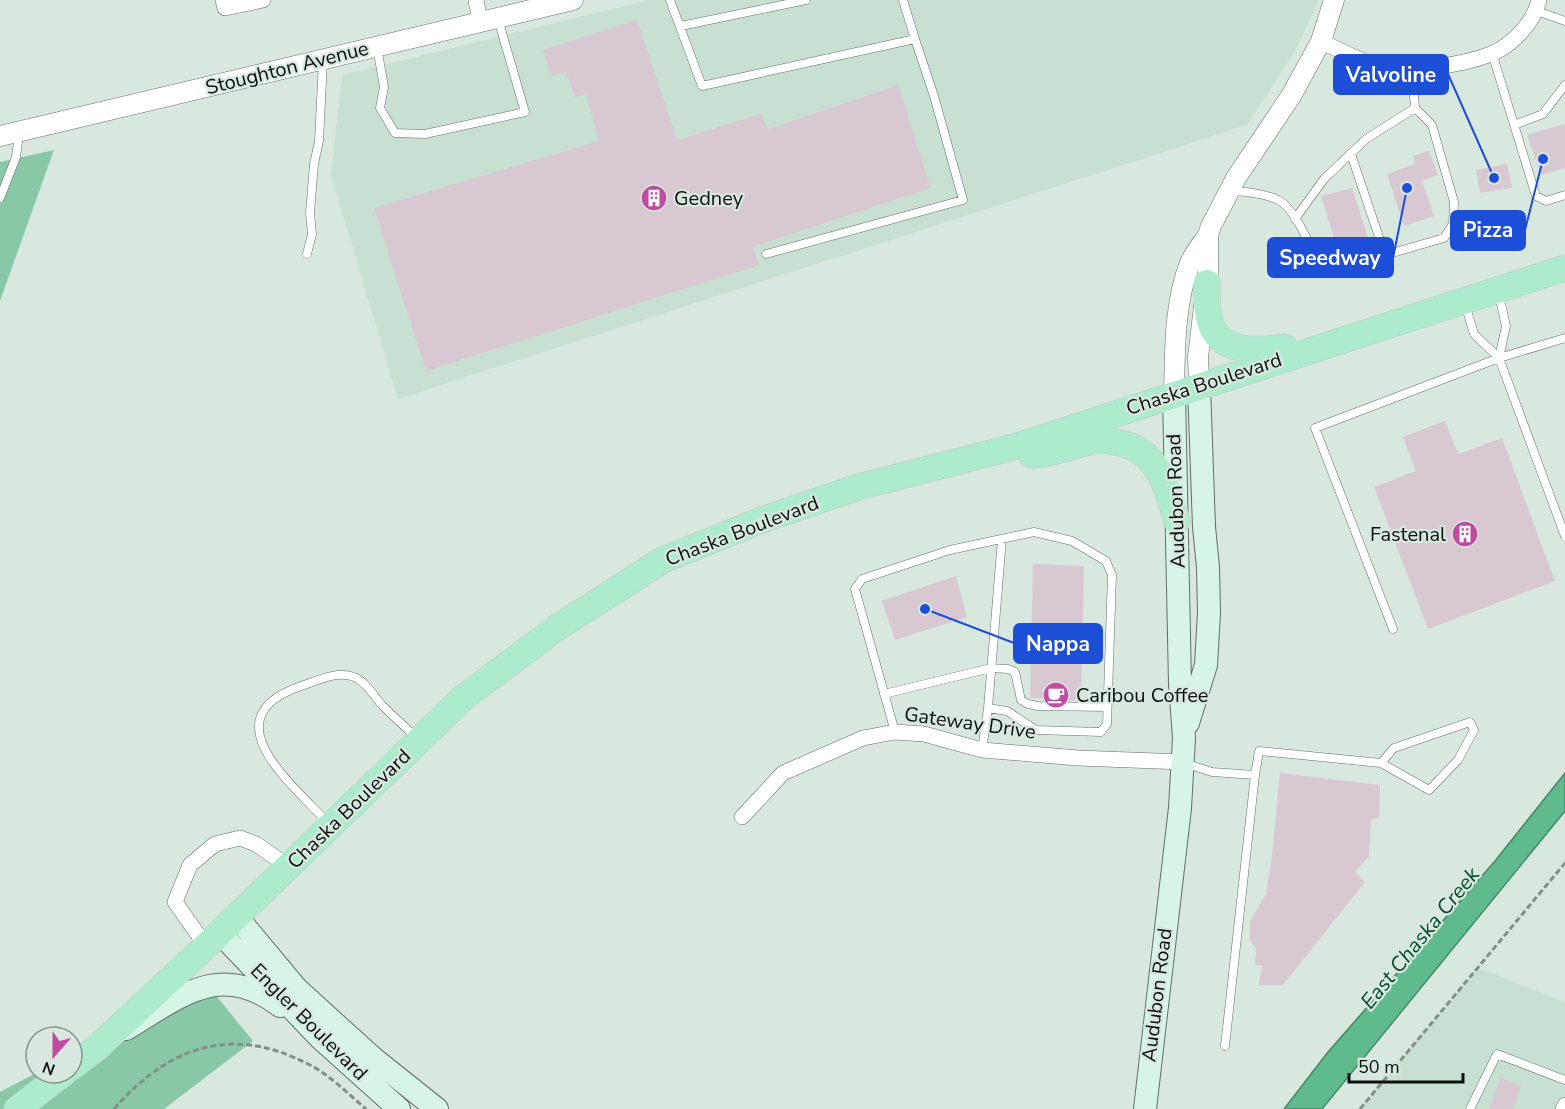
<svg xmlns="http://www.w3.org/2000/svg" width="1565" height="1109" viewBox="0 0 1565 1109" font-family="'Nunito Sans',sans-serif">
  <style>
    .built { fill: #c8e0d2 }
    .green { fill: #89c8a6 }
    .water { fill: #5fbb8e; stroke: #468867; stroke-width: 1.5 }
    .building { fill: #d7c8d1 }
    .lines { fill: none; stroke-linecap: round; stroke-linejoin: round }
    .service-casing { stroke: #616f67; stroke-width: 9 }
    .minor-casing { stroke: #616f67; stroke-width: 16 }
    .tertiary-casing { stroke: #616f67; stroke-width: 21 }
    .secondary-casing { stroke: #616f67; stroke-width: 24 }
    .primary-casing { stroke: #c4c6c5; stroke-width: 27 }
    .path { stroke: #848f88; stroke-width: 3; stroke-dasharray: 6 3; stroke-linecap: butt }
    .service { stroke: #fff; stroke-width: 8 }
    .minor { stroke: #fff; stroke-width: 15 }
    .tertiary { stroke: #fff; stroke-width: 20 }
    .secondary { stroke: #d6f5e6; stroke-width: 22 }
    .primary { stroke: #aceccd; stroke-width: 26 }
    .labels { text-anchor: middle; dominant-baseline: central; stroke-width: 4.5; stroke-linejoin: round; paint-order: stroke }
    .street-label { font-size: 20px; fill: #0a100d; stroke: #d9e8df }
    .poi-label { font-size: 20px; fill: #0a100d; stroke: #d9e8df; text-anchor: start }
    .water-label { font-size: 21px; font-style: italic; fill: #004e31; stroke: #d9e8df }
    .leader { fill: none; stroke: #1d4ed8; stroke-width: 2 }
    .callout-dot { fill: #1d4ed8; stroke: #d9e8df; stroke-width: 2 }
    .callout { fill: #1d4ed8; stroke: #1d4ed8; stroke-width: 2 }
    .callout-label { font-size: 21px; text-anchor: middle; font-weight: bold; fill: #fff }
  </style>
  <rect width="100%" height="100%" fill="#d9e8df"/>
  <path class="built" d="M 649,0 L 1319,0 L 1295,51 L 1247,125 L 398,399 L 331,175 L 342,75 Z
    M 1478,968 L 1565,1002 L 1565,1109 L 1360,1109 Z"/>
  <path class="green" d="M 54,150 L 0,301 L 0,162 Z
    M 205,982 L 253,1041 L 164,1109 L 0,1109 L 0,1092 L 36,1073 L 72,1073 Z"/>
  <path class="water" d="M 1565,773 L 1565,811 L 1322,1109 L 1284,1109 L 1328,1052 L 1495,861 Z"/>
  <path class="building" d="M 637,20 L 677,140 L 761,114 L 768,129 L 898,85 L 931,188 L 753,247 L 759,265 L 426,371 L 374,208 L 599,141 L 586,94 L 575,97 L 566,72 L 551,76 L 543,50 Z
    M 1565,124 L 1565,168 L 1541,175 L 1527,135 Z
    M 1429,151 L 1438,175 L 1422,180 L 1434,216 L 1404,226 L 1387,174 L 1415,164 L 1413,156 Z
    M 1507,164 L 1512,188 L 1480,193 L 1476,170 Z
    M 1352,188 L 1370,244 L 1339,253 L 1321,196 Z
    M 1445,421 L 1458,454 L 1502,438 L 1555,581 L 1428,629 L 1374,487 L 1416,471 L 1403,437 Z
    M 1033,564 L 1084,566 L 1081,701 L 1030,698 Z
    M 956,576 L 967,617 L 895,640 L 882,601 Z
    M 1280,773 L 1380,785 L 1379,818 L 1371,819 L 1369,856 L 1355,872 L 1365,882 L 1283,985 L 1259,985 L 1262,965 L 1255,965 L 1256,949 L 1250,940 L 1250,921 L 1266,894 L 1272,856 Z
    M 1500,1078 L 1521,1086 L 1513,1109 L 1489,1109 Z"/>
  <g class="lines">
    <defs>
      <path id="service" d="M 670,0 L 702,86 L 915,39 L 934,96 L 963,200 L 766,254
        M 903,0 L 915,39
        M 1537,11 L 1565,21
        M 681,26 L 806,0
        M 377,47 L 384,87 L 380,108 L 395,133 L 425,134 L 525,112 L 498,19
        M 1492,53 L 1536,196 L 1546,201 L 1565,195
        M 1514,125 L 1543,114 L 1565,85
        M 1351,154 L 1385,255
        M 1231,191 C 1246,192 1264,193 1278,200 C 1296,208 1314,255 1323,273 L 1444,238 L 1453,224 L 1454,202 L 1432,125 L 1415,108 L 1412,70
        M 0,198 L 16,157 L 19,134
        M 1295,219 L 1324,179 L 1366,139 L 1415,108
        M 307,254 L 312,234 L 310,213 L 314,164 L 319,141 L 323,61
        M 1499,295 L 1506,326 L 1499,358
        M 1465,304 L 1474,334 L 1499,358 L 1565,536
        M 1393,629 L 1315,428 L 1499,358 L 1565,338
        M 884,694 L 991,668 L 1008,669 L 1015,672 L 1021,700 L 1028,704 L 1038,706 L 1107,707
        M 988,708 L 1002,539
        M 895,732 L 855,589 L 862,579 L 950,550 L 1034,532 L 1072,541 L 1106,561 L 1112,575 L 1107,724 L 1101,732 L 1036,730 L 1007,711 L 988,708 L 982,750
        M 1184,763 L 1212,772 L 1255,775 L 1225,1046
        M 1255,775 L 1259,751 L 1381,763 L 1394,748 L 1470,722 L 1474,730 L 1458,760 L 1429,790 L 1381,763
        M 328,823 C 291,783 209,718 301,686 C 316,681 338,670 354,677 C 367,682 374,697 383,706 C 394,717 405,727 417,738
        M 1470,1109 L 1497,1054 L 1565,1080"/>
      <path id="minor" d="M 223,0 L 225,8 L 263,0
        M 476,0 L 480,21
        M 1321,41 C 1340,51 1361,61 1381,67 C 1407,74 1466,64 1491,54 C 1513,45 1534,22 1539,0
        M 742,817 L 783,773 L 863,738 L 895,732 L 924,734 L 982,750 L 1078,758 L 1183,762
        M 206,946 L 175,902 L 190,865 L 215,844 L 240,838 L 256,844 L 289,867
        M 1563,1109 L 1565,1105"/>
      <path id="tertiary" d="M 0,136 L 573,0
        M 1199,386 L 1198,357 L 1208,272 L 1208,235 L 1211,226 L 1236,178 L 1291,96 L 1321,41 L 1334,0
        M 1174,394 C 1175,351 1174,303 1190,263 C 1194,253 1202,244 1208,235"/>
      <path id="secondary" d="M 1188,723 L 1206,665 L 1209,613 L 1208,567 L 1204,527 L 1199,386
        M 237,917 L 297,989 L 373,1058 L 437,1109
        M 220,933 L 319,1037 L 399,1109
        M 126,1029 C 180,997 220,960 280,1006
        M 1145,1109 L 1180,808 L 1184,738 L 1180,684 L 1174,394"/>
      <path id="primary" d="M 1207,283 C 1207,295 1206,309 1210,321 C 1219,354 1258,351 1284,347
        M 1032,455 C 1053,454 1072,446 1092,441 C 1101,439 1111,441 1120,443 C 1159,451 1167,488 1177,521
        M 72,1067 L 98,1047 L 206,946 L 463,698 L 558,627 L 663,560 L 762,520 L 858,487 L 1014,447 L 1565,268
        M 17,1109 L 64,1073"/>
    </defs>
    <use href="#service" class="service-casing"/>
    <use href="#minor" class="minor-casing"/>
    <use href="#tertiary" class="tertiary-casing"/>
    <use href="#secondary" class="secondary-casing"/>
    <use href="#primary" class="primary-casing"/>
    <path class="path" d="M 114,1109 C 168,1047 231,1024 308,1064 C 329,1074 348,1094 366,1109
      M 1360,1109 L 1565,863"/>
    <use href="#service" class="service"/>
    <use href="#minor" class="minor"/>
    <use href="#tertiary" class="tertiary"/>
    <use href="#secondary" class="secondary"/>
    <use href="#primary" class="primary"/>
  </g>
  <defs>
    <symbol id="building-disc" viewBox="-11 -11 22 22"><circle r="9.5" fill="#c14ba2" stroke="#d9e8df"/><path d="M-4-6H4V6H1V3H-1V6H-4ZM-2.5-4.3h1.7v1.8h-1.7ZM.8-4.3h1.7v1.8H.8ZM-2.5-1h1.7V.8h-1.7ZM.8-1h1.7V.8H.8Z" fill="#fff"/></symbol>
    <symbol id="cafe-disc" viewBox="-11 -11 22 22"><circle r="9.5" fill="#c14ba2" stroke="#d9e8df"/><path d="M-5.5-4.5H6V0H3Q3 3.5 0 3.5H-2.5Q-5.5 3.5-5.5 0ZM3-3.2v2h1.7v-2ZM-6 4.5H4V6H-6Z" fill="#fff"/></symbol>
  </defs>
  <g fill-rule="evenodd">
    <use href="#building-disc" x="639" y="183" width="30" height="30"/>
    <use href="#building-disc" x="1450" y="519" width="30" height="30"/>
    <use href="#cafe-disc" x="1041" y="680" width="30" height="30"/>
  </g>
  <g class="labels">
    <g class="street-label">
      <text transform="translate(287 68) rotate(-14)">Stoughton Avenue</text>
      <text transform="translate(1204 384) rotate(-18)">Chaska Boulevard</text>
      <text transform="translate(1176 501) rotate(-92)">Audubon Road</text>
      <text transform="translate(742 531) rotate(-21)">Chaska Boulevard</text>
      <text transform="translate(970 723) rotate(8)">Gateway Drive</text>
      <text transform="translate(349 809) rotate(-44)">Chaska Boulevard</text>
      <text transform="translate(1157 995) rotate(-83)">Audubon Road</text>
      <text transform="translate(309 1022) rotate(45)">Engler Boulevard</text>
    </g>
    <g class="poi-label">
      <text x="674" y="198">Gedney</text>
      <text x="1446" y="534" text-anchor="end">Fastenal</text>
      <text x="1076" y="695">Caribou Coffee</text>
    </g>
    <g class="water-label">
      <text transform="translate(1420 938) rotate(-51)">East Chaska Creek</text>
    </g>
  </g>
  <path class="leader" d="M1494 178L1448 74M1543 159L1525 230M1407 188L1393 258M925 609L1014 643"/>
  <g class="callout-dot">
    <circle cx="1494" cy="178" r="6"/>
    <circle cx="1543" cy="159" r="6"/>
    <circle cx="1407" cy="188" r="6"/>
    <circle cx="925" cy="609" r="6"/>
  </g>
  <g class="callout">
    <rect x="1334" y="55" width="114" height="39" rx="6"/>
    <rect x="1451" y="211" width="74" height="39" rx="6"/>
    <rect x="1268" y="238" width="125" height="39" rx="6"/>
    <rect x="1014" y="624" width="88" height="39" rx="6"/>
  </g>
  <g class="callout-label">
    <text x="1391" y="82">Valvoline</text>
    <text x="1488" y="237">Pizza</text>
    <text x="1330" y="265">Speedway</text>
    <text x="1058" y="651">Nappa</text>
  </g>
  <g transform="translate(54 1055) rotate(201)"><circle r="28" fill="#d9e8df" stroke="#86928b" stroke-width="1.5"/>
  <path d="M0-4.5L10 22L0 15L-10 22Z" fill="#c14ba2"/>
  <text y="-9" font-size="16" font-weight="bold" text-anchor="middle" fill="#0a100d">N</text>
  </g>
  <path d="M1349 1073v9h114v-9" fill="none" stroke="#0a100d" stroke-width="3"/>
  <text x="1358" y="1073" font-size="18" fill="#0a100d" stroke="#d9e8df" stroke-width="4.5" paint-order="stroke">50 m</text>
</svg>
